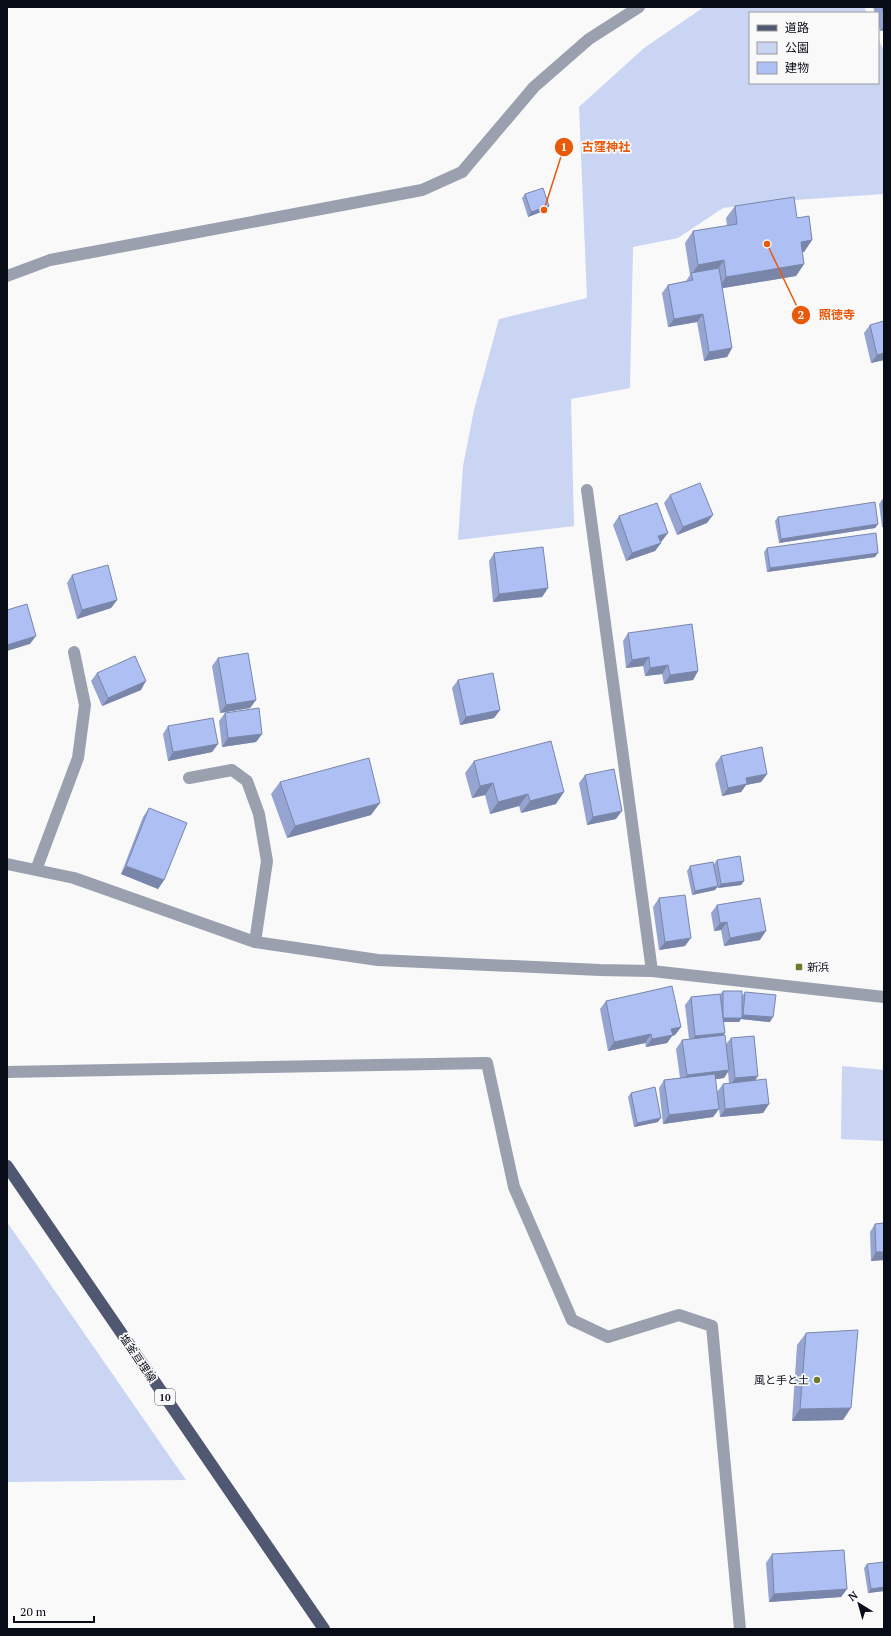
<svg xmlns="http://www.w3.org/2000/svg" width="891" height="1636" viewBox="0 0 891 1636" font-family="'PT Serif','Noto Sans JP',serif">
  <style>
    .green { fill: #cad5f4 }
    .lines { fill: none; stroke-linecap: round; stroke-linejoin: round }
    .minor { stroke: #9ba0af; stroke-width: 12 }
    .major { stroke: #4f5870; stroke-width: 12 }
    .wall { fill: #95a4d1; fill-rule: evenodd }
    .shaded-wall { fill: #7986aa }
    .building { fill: #adbff3; stroke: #7986aa }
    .poi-dot { fill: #6c7c2a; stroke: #f9f9f9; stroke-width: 1.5 }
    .labels { text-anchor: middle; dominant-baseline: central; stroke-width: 3.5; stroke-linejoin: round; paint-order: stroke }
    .shield { fill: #f9f9f9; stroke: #50535b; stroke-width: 1 }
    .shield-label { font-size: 10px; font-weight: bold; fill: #080c17 }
    .poi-label { font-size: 11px; fill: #080c17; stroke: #f9f9f9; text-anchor: start }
    .street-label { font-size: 11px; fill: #080c17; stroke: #f9f9f9 }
    .leader { fill: none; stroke: #e8590c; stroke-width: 1.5 }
    .callout-dot { fill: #e8590c; stroke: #f9f9f9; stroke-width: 1.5 }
    .mark-label { font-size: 12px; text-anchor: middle; font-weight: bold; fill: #fff }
    .callout-label { font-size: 12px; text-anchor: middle; font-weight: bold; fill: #e8590c; stroke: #f9f9f9; stroke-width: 3.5; stroke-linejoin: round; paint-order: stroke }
  </style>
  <rect width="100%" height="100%" fill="#f9f9f9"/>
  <path class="green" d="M 704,7 L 864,7 L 867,13 L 750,13 L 750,83 L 878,83 L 878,38 L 884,51 L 884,194 L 780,201 L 723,208 L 678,238 L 633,247 L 630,388 L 571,399 L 574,526 L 458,540 L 463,466 L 474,410 L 499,319 L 587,298 L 579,107 L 644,48 Z
    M 842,1066 L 884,1070 L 884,1141 L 841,1139 Z
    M 7,1222 L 186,1480 L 7,1482 Z"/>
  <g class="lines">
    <path class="minor" d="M 7,276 L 50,260 L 422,190 L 462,172 L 534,87 L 589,39 L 639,7
      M 587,490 L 652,971
      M 189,778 L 232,770 L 247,781 L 259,814 L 267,861 L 255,942
      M 7,864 L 74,878 L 255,942 L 378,960 L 600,970 L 652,971 L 884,997
      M 36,870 L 78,758 L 85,705 L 74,652
      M 7,1072 L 487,1063 L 514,1187 L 572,1320 L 608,1337 L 679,1315 L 712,1326 L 740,1629"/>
    <path class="major" d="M 7,1166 L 324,1629"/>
  </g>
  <path class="wall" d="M 873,7 L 884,7 L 884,30 L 880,31 L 878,23 L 878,13 L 875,13 Z
    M 525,194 L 549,206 L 546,210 L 528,217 L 522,198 Z
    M 735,206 L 797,218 L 812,240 L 804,252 L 802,252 L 804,264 L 796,276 L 722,288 L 732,348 L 727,357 L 704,361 L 697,322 L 668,327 L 662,293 L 668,285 L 686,281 L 690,275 L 685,243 L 693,231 L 727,226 L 726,218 Z
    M 884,321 L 884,360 L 871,363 L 864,333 L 870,325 Z
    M 670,495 L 707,523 L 677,535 L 664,503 Z
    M 882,500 L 884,500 L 884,527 L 882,527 L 879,504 Z
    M 619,516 L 662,541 L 660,542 L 661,543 L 655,551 L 626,561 L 613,525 Z
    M 778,517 L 878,524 L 875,528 L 779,543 L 775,521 Z
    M 767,548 L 875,557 L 767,572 L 764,552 Z
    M 494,553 L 548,588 L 542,597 L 493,602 L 489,561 Z
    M 72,575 L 117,600 L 111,608 L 77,619 L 67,583 Z
    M 628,633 L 698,671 L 693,680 L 664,684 L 662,674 L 645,676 L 643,666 L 626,668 L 623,641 Z
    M 218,658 L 256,700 L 250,708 L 220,713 L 212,666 Z
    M 97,673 L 141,690 L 102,706 L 91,681 Z
    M 458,680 L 500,710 L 494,718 L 460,725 L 452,688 Z
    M 225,713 L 262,734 L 256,742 L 222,747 L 219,721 Z
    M 168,726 L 218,744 L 212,752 L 168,761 L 163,734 Z
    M 721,756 L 767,774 L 761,782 L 746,785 L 741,792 L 722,796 L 715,764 Z
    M 474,761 L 556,804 L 521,813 L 519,806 L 490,814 L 485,795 L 472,798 L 465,773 Z
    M 585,775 L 616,819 L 587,825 L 579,783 Z
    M 280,782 L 371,815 L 287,838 L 271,794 Z
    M 149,808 L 164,880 L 158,889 L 121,874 L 143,817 Z
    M 717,860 L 744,881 L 741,885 L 718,888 L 717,887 L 715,890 L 692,895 L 687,871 L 690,866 L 714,864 Z
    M 659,898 L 685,946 L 659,950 L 653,907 Z
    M 717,905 L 760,940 L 724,946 L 721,930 L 714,931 L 711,913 Z
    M 723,991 L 742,996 L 745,992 L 770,1022 L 741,1019 L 739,1022 L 723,1022 L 723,1035 L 726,1044 L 731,1038 L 769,1104 L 763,1113 L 720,1117 L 719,1109 L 713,1117 L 663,1124 L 659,1088 L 664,1080 L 680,1078 L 676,1049 L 682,1040 L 689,1039 L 685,1005 L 691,997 L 720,994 ZM 728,1072 L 729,1083 L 723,1084 L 717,1092 L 715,1079 L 724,1078 Z
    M 606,1001 L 681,1027 L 675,1035 L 672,1036 L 667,1043 L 646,1047 L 645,1043 L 608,1051 L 600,1009 Z
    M 631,1093 L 658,1122 L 634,1127 L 628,1097 Z
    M 884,1223 L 884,1260 L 871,1261 L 870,1232 L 875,1224 Z
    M 806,1333 L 843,1420 L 792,1421 L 797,1345 Z
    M 772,1554 L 847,1589 L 841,1597 L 769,1602 L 766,1563 Z
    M 867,1564 L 884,1591 L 868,1593 L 864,1568 Z"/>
  <path class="shaded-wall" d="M 884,26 L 884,30 L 880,31 Z
    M 549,206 L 546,210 L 528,217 L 531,212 Z
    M 812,240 L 804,252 L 792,254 L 801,242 Z
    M 724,260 L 715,273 L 692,274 L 698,265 Z
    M 804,264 L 796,276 L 718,289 L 726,277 Z
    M 703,314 L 697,322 L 668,327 L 674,319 Z
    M 732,348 L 727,357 L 704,361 L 709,352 Z
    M 884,353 L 884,360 L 871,363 L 877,355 Z
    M 713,515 L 707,523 L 677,535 L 683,527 Z
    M 878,524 L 875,528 L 779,543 L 781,539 Z
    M 668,533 L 662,541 L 653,545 L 658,536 Z
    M 661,543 L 655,551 L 626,561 L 632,553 Z
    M 878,553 L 875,557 L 767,572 L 770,568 Z
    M 548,588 L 542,597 L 493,602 L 499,594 Z
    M 117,600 L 111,608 L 77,619 L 82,610 Z
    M 36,636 L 30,644 L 7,651 L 7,645 Z
    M 649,657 L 643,666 L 626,668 L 632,660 Z
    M 668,665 L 662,674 L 645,676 L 650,668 Z
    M 698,671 L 693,680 L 664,684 L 670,675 Z
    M 146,681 L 141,690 L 102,706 L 108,698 Z
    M 256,700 L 250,708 L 220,713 L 226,705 Z
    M 500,710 L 494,718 L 460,725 L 466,717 Z
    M 262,734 L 256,742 L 222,747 L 228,738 Z
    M 218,744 L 212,752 L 168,761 L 173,752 Z
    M 767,774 L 761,782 L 746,785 L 741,792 L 722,796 L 728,788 L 746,778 Z
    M 493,783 L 485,795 L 472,798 L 480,786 Z
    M 564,792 L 556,804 L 521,813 L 530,801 Z
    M 528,794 L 519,806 L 490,814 L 498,802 Z
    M 380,803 L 371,815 L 287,838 L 295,826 Z
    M 622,811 L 616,819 L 587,825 L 593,817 Z
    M 126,866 L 164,880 L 158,889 L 121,874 Z
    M 744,881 L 741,885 L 718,888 L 721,884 Z
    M 718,886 L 715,890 L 692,895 L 695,891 Z
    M 727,922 L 721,930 L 714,931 L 720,923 Z
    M 766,931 L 760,940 L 724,946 L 730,938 Z
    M 691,938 L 685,946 L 659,950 L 665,942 Z
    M 743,1015 L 773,1017 L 770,1022 L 741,1019 L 739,1022 L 720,1022 L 723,1018 L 741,1018 Z
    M 681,1027 L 675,1035 L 672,1036 L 667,1043 L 646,1047 L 652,1039 L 671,1029 Z
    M 725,1033 L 719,1042 L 690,1045 L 695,1036 Z
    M 651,1034 L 645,1043 L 608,1051 L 614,1042 Z
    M 729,1070 L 724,1078 L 681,1084 L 687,1075 Z
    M 758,1076 L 753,1084 L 730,1087 L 735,1078 Z
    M 769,1104 L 763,1113 L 720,1117 L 725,1109 Z
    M 719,1109 L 713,1117 L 663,1124 L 669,1115 Z
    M 661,1118 L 658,1122 L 634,1127 L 637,1123 Z
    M 876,1252 L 884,1252 L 884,1260 L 871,1261 Z
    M 851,1408 L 843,1420 L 792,1421 L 800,1409 Z
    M 884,1587 L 884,1591 L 868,1593 L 871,1589 Z
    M 847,1589 L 841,1597 L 769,1602 L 774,1594 Z"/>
  <path class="building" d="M 882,7 L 884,7 L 884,15 Z
    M 543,188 L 549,206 L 531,212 L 525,194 Z
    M 794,197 L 797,218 L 809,216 L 812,240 L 801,242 L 804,264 L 726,277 L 724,260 L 698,265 L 693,231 L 737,224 L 735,206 Z
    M 719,268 L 732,348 L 709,352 L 703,314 L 674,319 L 668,285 L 693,280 L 691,273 Z
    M 884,321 L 884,353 L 877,355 L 870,325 Z
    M 700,483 L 713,515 L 683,527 L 670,495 Z
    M 882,500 L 884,500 L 884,517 Z
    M 875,502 L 878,524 L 781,539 L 778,517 Z
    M 657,503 L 668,533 L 658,536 L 661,543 L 632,553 L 619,516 Z
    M 876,533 L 878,553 L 770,568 L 767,548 Z
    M 543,547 L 548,588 L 499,594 L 494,553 Z
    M 108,565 L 117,600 L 82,610 L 72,575 Z
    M 27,604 L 36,636 L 7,645 L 7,610 Z
    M 692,624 L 698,671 L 670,675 L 668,665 L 650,668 L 649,657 L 632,660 L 628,633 Z
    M 248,653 L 256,700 L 226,705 L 218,658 Z
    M 135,656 L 146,681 L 108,698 L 97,673 Z
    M 493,673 L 500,710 L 466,717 L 458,680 Z
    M 259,708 L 262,734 L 228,738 L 225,713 Z
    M 213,718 L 218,744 L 173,752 L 168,726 Z
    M 551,741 L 564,792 L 530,801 L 528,794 L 498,802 L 493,783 L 480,786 L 474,761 Z
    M 762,747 L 767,774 L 746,778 L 747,784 L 728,788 L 721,756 Z
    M 369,758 L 380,803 L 295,826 L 280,782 Z
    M 614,769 L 622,811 L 593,817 L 585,775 Z
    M 149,808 L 187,823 L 164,880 L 126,866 Z
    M 740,856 L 744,881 L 721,884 L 717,860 Z
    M 713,862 L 718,886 L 695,891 L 690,866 Z
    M 685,895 L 691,938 L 665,942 L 659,898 Z
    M 760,898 L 766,931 L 730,938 L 727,922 L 720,923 L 717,905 Z
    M 672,986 L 681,1027 L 671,1029 L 673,1035 L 652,1039 L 651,1034 L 614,1042 L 606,1001 Z
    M 723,991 L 742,991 L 742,1018 L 723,1018 Z
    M 745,992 L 776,995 L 773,1017 L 743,1015 Z
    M 720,994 L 725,1033 L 695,1036 L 691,997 Z
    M 725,1035 L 729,1070 L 687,1075 L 682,1040 Z
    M 754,1036 L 758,1076 L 735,1078 L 731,1038 Z
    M 715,1074 L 719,1109 L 669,1115 L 664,1080 Z
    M 766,1079 L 769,1104 L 725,1109 L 723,1084 Z
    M 655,1087 L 661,1118 L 637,1123 L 631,1093 Z
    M 884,1223 L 884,1252 L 876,1252 L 875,1224 Z
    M 858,1330 L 851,1408 L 800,1409 L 806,1333 Z
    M 844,1550 L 847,1589 L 774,1594 L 772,1554 Z
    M 884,1562 L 884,1587 L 871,1589 L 867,1564 Z"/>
  <g class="poi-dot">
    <rect x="795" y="963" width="8" height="8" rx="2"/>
    <circle cx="817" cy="1380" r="4"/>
  </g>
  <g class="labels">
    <rect class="shield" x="155" y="1389" width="20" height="16" rx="3"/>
    <g class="shield-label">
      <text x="165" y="1397">10</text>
    </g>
    <g class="poi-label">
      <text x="807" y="967">新浜</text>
      <text x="809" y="1380" text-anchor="end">風と手と土</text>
    </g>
    <g class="street-label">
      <text transform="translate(138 1358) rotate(56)">塩釜亘理線</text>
    </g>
  </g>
  <path class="leader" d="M544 210L564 147M767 244L801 315"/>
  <g class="callout-dot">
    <circle cx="544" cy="210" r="4"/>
    <circle cx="767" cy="244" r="4"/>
    <circle cx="564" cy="147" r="10"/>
    <circle cx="801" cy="315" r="10"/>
  </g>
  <g class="mark-label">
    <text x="564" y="151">1</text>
    <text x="801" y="319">2</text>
  </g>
  <g class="callout-label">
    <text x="606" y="151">古窪神社</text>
    <text x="837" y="319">照徳寺</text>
  </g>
  <rect width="891" height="1636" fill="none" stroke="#080c17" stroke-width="16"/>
  <rect x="749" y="12" width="130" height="72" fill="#f9f9f9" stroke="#999a9f"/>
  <rect x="757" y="25" width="20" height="6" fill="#4f5870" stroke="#999a9f"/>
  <text x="785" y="32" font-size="12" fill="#080c17">道路</text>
  <rect x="757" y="42" width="20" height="12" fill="#cad5f4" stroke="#999a9f"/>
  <text x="785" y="52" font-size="12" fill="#080c17">公園</text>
  <rect x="757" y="62" width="20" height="12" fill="#adbff3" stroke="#999a9f"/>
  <text x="785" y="72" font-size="12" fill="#080c17">建物</text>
  <g transform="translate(859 1604) rotate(323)" stroke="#f9f9f9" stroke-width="3" paint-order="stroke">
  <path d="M0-3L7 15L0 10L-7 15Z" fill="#080c17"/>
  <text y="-6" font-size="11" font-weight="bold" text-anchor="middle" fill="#080c17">N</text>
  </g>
  <path d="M14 1616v6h80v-6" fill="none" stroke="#080c17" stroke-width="2"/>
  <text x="20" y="1616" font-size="12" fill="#080c17" stroke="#f9f9f9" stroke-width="3" paint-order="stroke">20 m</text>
</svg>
